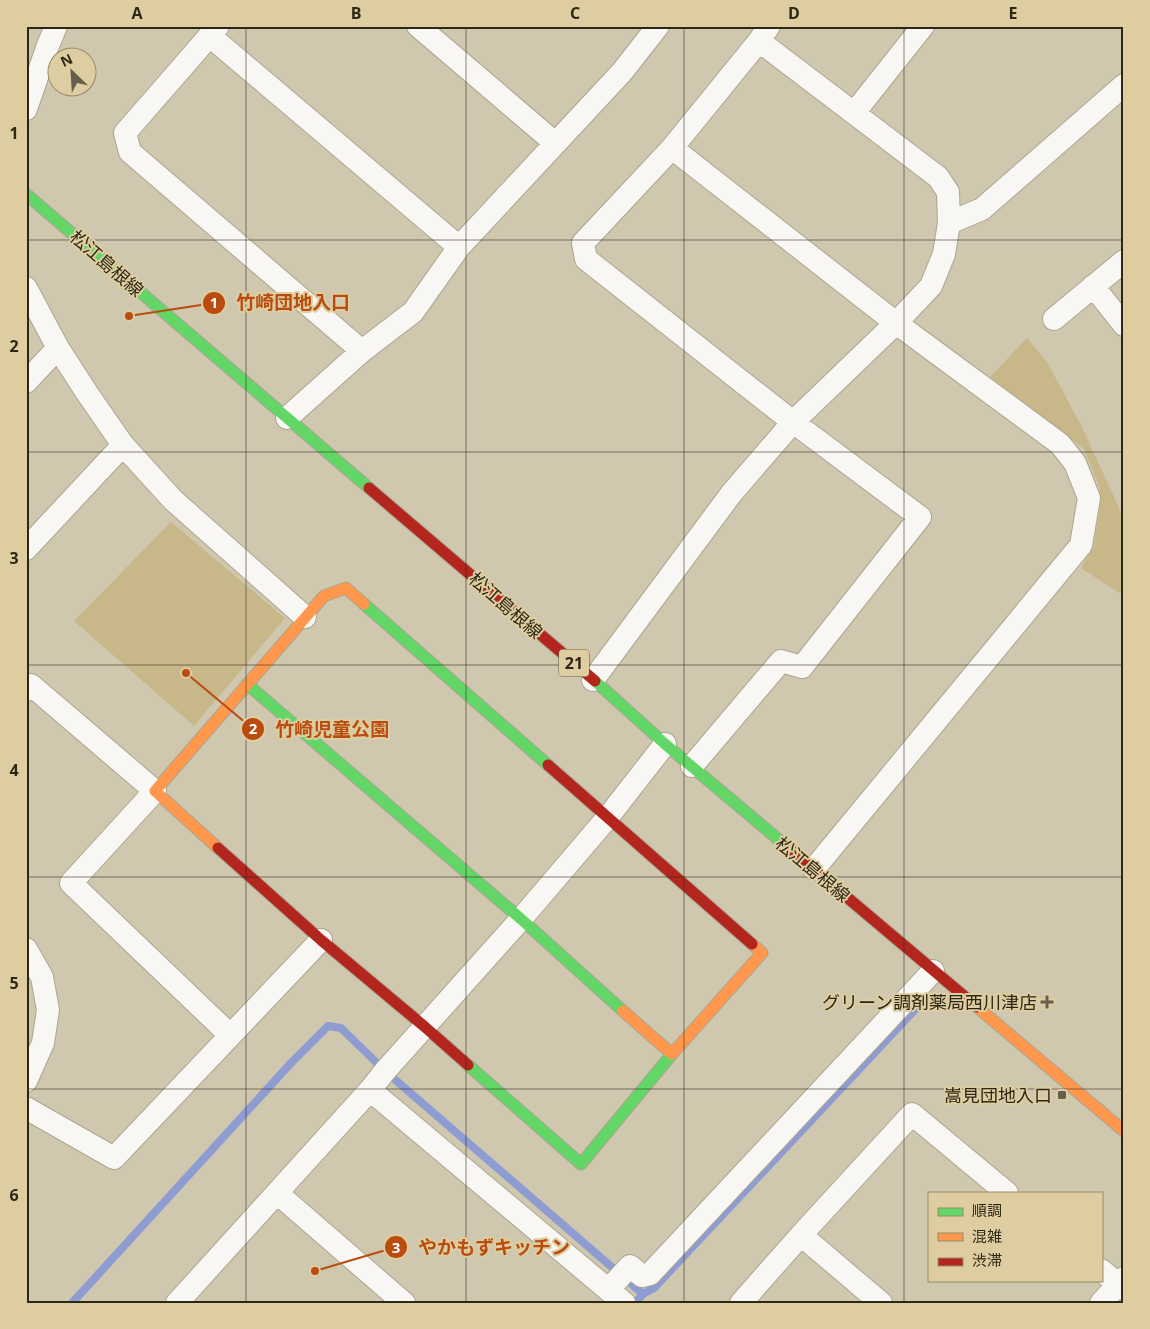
<svg xmlns="http://www.w3.org/2000/svg" width="1150" height="1329" viewBox="0 0 1150 1329" font-family="'Open Sans','Noto Sans JP',sans-serif">
  <style>
    .green { fill: #c8b889 }
    .lines { fill: none; stroke-linecap: round; stroke-linejoin: round }
    .stream { stroke: #8e9cd2; stroke-width: 8 }
    .street-casing { stroke: #aca591; stroke-width: 24 }
    .fast-casing { stroke: #aca591; stroke-width: 13 }
    .slow-casing { stroke: #aca591; stroke-width: 13 }
    .jam-casing { stroke: #aca591; stroke-width: 13 }
    .street { stroke: #f8f7f3; stroke-width: 22 }
    .fast { stroke: #63d668; stroke-width: 11 }
    .slow { stroke: #ff974d; stroke-width: 11 }
    .jam { stroke: #b3261e; stroke-width: 11 }
    .grid { fill: none; stroke: #2d2715; stroke-width: 1; stroke-opacity: 0.55 }
    .poi-dot { fill: #665f4b; stroke: #ddcda0; stroke-width: 2 }
    .labels { text-anchor: middle; dominant-baseline: central; stroke-width: 4; stroke-linejoin: round; paint-order: stroke }
    .shield { fill: #ddcda0; stroke: #62593f; stroke-width: 1 }
    .shield-label { font-size: 16px; font-weight: bold; fill: #2d2715 }
    .street-label { font-size: 18px; fill: #2d2715; stroke: #ddcda0 }
    .poi-label { font-size: 18px; fill: #2d2715; stroke: #ddcda0; text-anchor: end }
    .leader { fill: none; stroke: #b94c0e; stroke-width: 2 }
    .callout-dot { fill: #b94c0e; stroke: #ddcda0; stroke-width: 2 }
    .mark-label { font-size: 15px; text-anchor: middle; font-weight: bold; fill: #fff }
    .callout-label { font-size: 19px; text-anchor: middle; font-weight: bold; fill: #b94c0e; stroke: #ddcda0; stroke-width: 4; stroke-linejoin: round; paint-order: stroke }
    .neatline { fill: none; stroke: #2d2715; stroke-width: 2 }
    .grid-label { font-size: 16px; text-anchor: middle; font-weight: bold; fill: #2d2715 }
  </style>
  <rect width="100%" height="100%" fill="#cfc7ae"/>
  <path class="green" d="M 1027,338 L 1047,362 L 1081,425 L 1124,519 L 1124,589 L 1119,593 L 1081,568 L 1094,546 L 1100,507 L 1100,488 L 1084,449 L 990,377 Z
    M 171,522 L 285,618 L 194,726 L 74,621 Z"/>
  <g class="lines">
    <path class="stream" d="M 643,1294 L 654,1288 L 924,1000
      M 72,1303 L 291,1063 L 328,1026 L 341,1028 L 385,1071 L 643,1294 L 635,1303"/>
    <defs>
      <path id="street" d="M 218,26 L 125,133 L 130,152 L 362,351
        M 418,26 L 555,143
        M 210,36 L 459,247
        M 26,109 L 47,48 L 56,26
        M 854,113 L 923,26
        M 672,148 L 896,323 L 1060,444 L 1075,463 L 1089,498 L 1081,545 L 814,869
        M 949,223 L 982,209 L 1124,85
        M 1093,286 L 1124,325
        M 26,288 L 58,348 L 87,393 L 123,445 L 173,500 L 305,617
        M 1054,319 L 1124,261
        M 26,382 L 58,348
        M 287,418 L 362,351 L 413,312 L 459,247 L 622,72 L 658,26
        M 26,549 L 123,445
        M 593,680 L 731,494 L 793,422 L 896,323 L 931,286 L 944,254 L 949,223 L 948,192 L 938,177 L 759,41
        M 26,690 L 31,685 L 155,791 L 71,883 L 230,1035
        M 692,766 L 781,661 L 802,667 L 920,517 L 793,422 L 586,259 L 583,243 L 672,148 L 759,41 L 769,26
        M 26,949 L 42,977 L 48,1010 L 43,1043 L 26,1081
        M 370,1090 L 624,1303
        M 26,1108 L 114,1158 L 321,940
        M 277,1193 L 404,1303
        M 801,1235 L 912,1114 L 1007,1193
        M 1101,1270 L 1124,1289
        M 608,1290 L 630,1266 L 642,1276 L 650,1274 L 933,971
        M 177,1303 L 370,1090 L 385,1071 L 521,919 L 608,817 L 665,744
        M 741,1303 L 801,1235 L 881,1303
        M 1101,1303 L 1124,1278"/>
      <path id="fast" d="M 26,194 L 369,488
        M 364,604 L 548,765
        M 595,681 L 665,744 L 785,845
        M 247,684 L 521,919 L 623,1011
        M 468,1065 L 581,1164 L 672,1054"/>
      <path id="slow" d="M 218,848 L 155,791 L 324,596 L 346,588 L 364,604
        M 977,1007 L 1124,1131
        M 623,1011 L 672,1054 L 762,953 L 752,944"/>
      <path id="jam" d="M 369,488 L 595,681
        M 548,765 L 752,944
        M 785,845 L 977,1007
        M 218,848 L 321,940 L 425,1027 L 468,1065"/>
    </defs>
    <use href="#street" class="street-casing"/>
    <use href="#fast" class="fast-casing"/>
    <use href="#slow" class="slow-casing"/>
    <use href="#jam" class="jam-casing"/>
    <use href="#street" class="street"/>
    <use href="#fast" class="fast"/>
    <use href="#slow" class="slow"/>
    <use href="#jam" class="jam"/>
  </g>
  <path class="grid" d="M 246,26 L 246,1303M 466,26 L 466,1303M 684,26 L 684,1303M 904,26 L 904,1303M 26,240 L 1124,240M 26,452 L 1124,452M 26,665 L 1124,665M 26,877 L 1124,877M 26,1089 L 1124,1089"/>
  <g class="poi-dot">
    <path d="M1044.5 994.5h5v5h5v5h-5v5h-5v-5h-5v-5h5z"/>
    <rect x="1057" y="1090" width="10" height="10" rx="2.5"/>
  </g>
  <g class="labels">
    <rect class="shield" x="559" y="649.5" width="30" height="27" rx="4"/>
    <g class="shield-label">
      <text x="574" y="663">21</text>
    </g>
    <g class="street-label">
      <text transform="translate(107 263) rotate(41)">松江島根線</text>
      <text transform="translate(506 605) rotate(41)">松江島根線</text>
      <text transform="translate(813 869) rotate(40)">松江島根線</text>
    </g>
    <g class="poi-label">
      <text x="1037" y="1002">グリーン調剤薬局西川津店</text>
      <text x="1052" y="1095">嵩見団地入口</text>
    </g>
  </g>
  <path class="leader" d="M129 316L214 303M186 673L253 729M315 1271L396 1247"/>
  <g class="callout-dot">
    <circle cx="129" cy="316" r="5"/>
    <circle cx="186" cy="673" r="5"/>
    <circle cx="315" cy="1271" r="5"/>
    <circle cx="214" cy="303" r="12"/>
    <circle cx="253" cy="729" r="12"/>
    <circle cx="396" cy="1247" r="12"/>
  </g>
  <g class="mark-label">
    <text x="214" y="308">1</text>
    <text x="253" y="734">2</text>
    <text x="396" y="1253">3</text>
  </g>
  <g class="callout-label">
    <text x="293" y="309">竹崎団地入口</text>
    <text x="332" y="736">竹崎児童公園</text>
    <text x="494" y="1254">やかもずキッチン</text>
  </g>
  <rect width="1150" height="1329" fill="none" stroke="#ddcda0" stroke-width="55"/>
  <rect x="928" y="1192" width="175" height="90" fill="#ddcda0" stroke="#978b68"/>
  <rect x="938" y="1208" width="25" height="8" fill="#63d668" stroke="#978b68"/>
  <text x="972" y="1216" font-size="15" fill="#2d2715">順調</text>
  <rect x="938" y="1233" width="25" height="8" fill="#ff974d" stroke="#978b68"/>
  <text x="972" y="1242" font-size="15" fill="#2d2715">混雑</text>
  <rect x="938" y="1258" width="25" height="8" fill="#b3261e" stroke="#978b68"/>
  <text x="972" y="1266" font-size="15" fill="#2d2715">渋滞</text>
  <g transform="translate(72 72) rotate(335)"><circle r="24" fill="#ddcda0" stroke="#978b68"/>
  <path d="M0-4L9 19L0 12L-9 19Z" fill="#665f4b"/>
  <text y="-8" font-size="14" font-weight="bold" text-anchor="middle" fill="#2d2715">N</text>
  </g>
  <rect x="28" y="28" width="1094" height="1274" class="neatline"/>
  <g class="grid-label">
    <text x="137" y="19">A</text>
    <text x="356" y="19">B</text>
    <text x="575" y="19">C</text>
    <text x="794" y="19">D</text>
    <text x="1013" y="19">E</text>
    <text x="14" y="139">1</text>
    <text x="14" y="352">2</text>
    <text x="14" y="564">3</text>
    <text x="14" y="776">4</text>
    <text x="14" y="989">5</text>
    <text x="14" y="1201">6</text>
  </g>
</svg>
